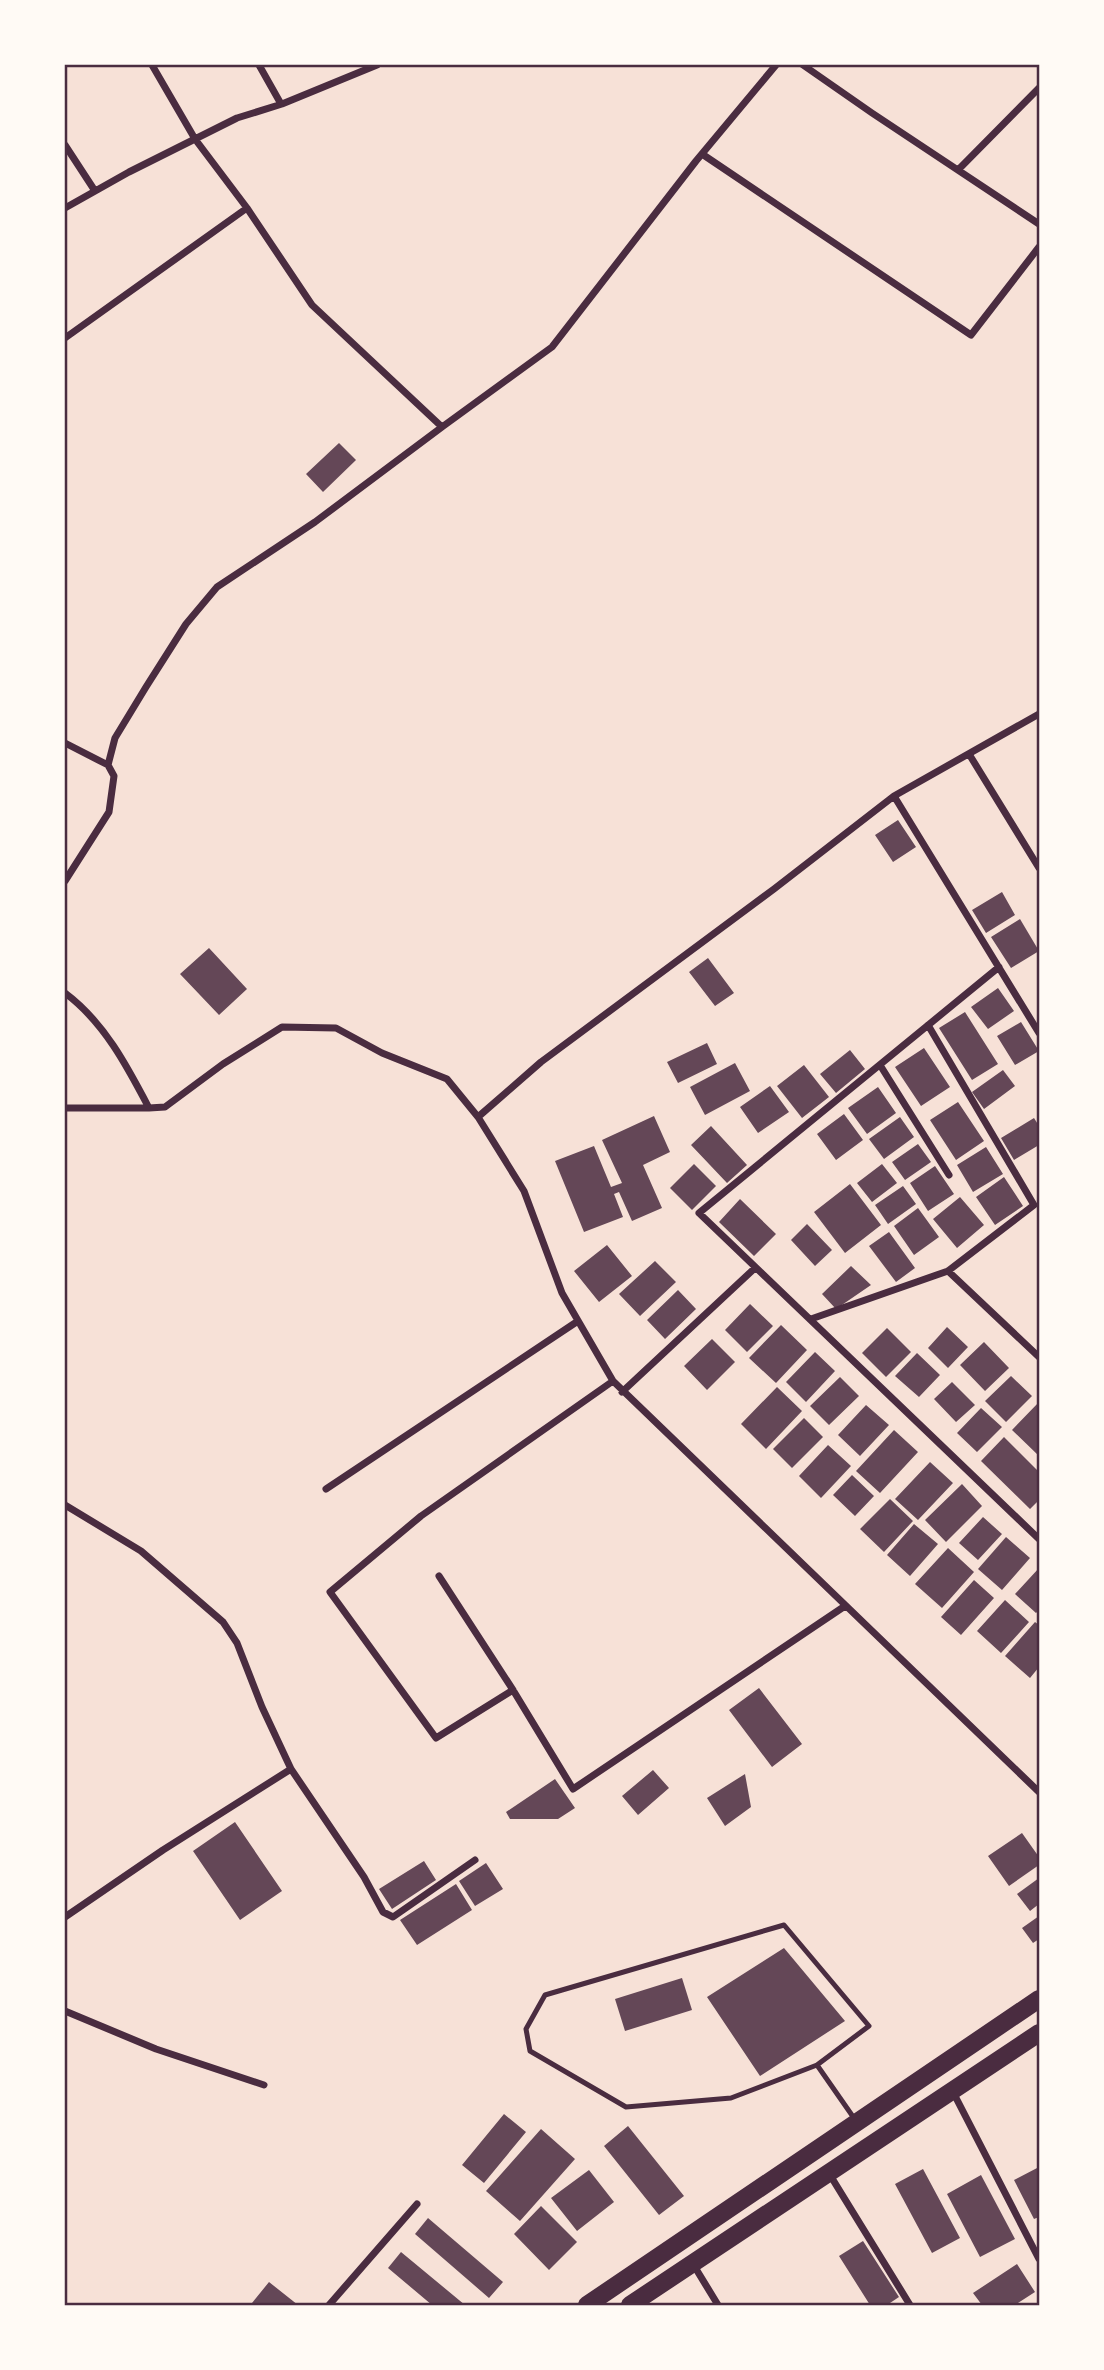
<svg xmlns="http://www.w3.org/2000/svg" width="1104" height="2370" viewBox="0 0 1104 2370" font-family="'Libre Baskerville',serif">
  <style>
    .building { fill: #644757 }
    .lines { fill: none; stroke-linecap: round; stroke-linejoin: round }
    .service { stroke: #4a2c40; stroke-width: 5 }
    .minor { stroke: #4a2c40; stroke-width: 7 }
    .primary { stroke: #4a2c40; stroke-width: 18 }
    .neatline { fill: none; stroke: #4a2c40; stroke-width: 2.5 }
  </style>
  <rect width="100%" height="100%" fill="#f7e1d7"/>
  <path class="building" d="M 339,443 L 356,460 L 323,492 L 306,474 Z
    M 898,820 L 916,847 L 893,862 L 875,835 Z
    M 1002,892 L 1015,915 L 986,933 L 972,910 Z
    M 1020,919 L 1039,951 L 1011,968 L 991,937 Z
    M 209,948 L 247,989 L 219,1015 L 180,974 Z
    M 708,958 L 734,993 L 715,1006 L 689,972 Z
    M 998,988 L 1014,1011 L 988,1029 L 971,1007 Z
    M 965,1012 L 998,1064 L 972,1080 L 939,1028 Z
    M 1021,1022 L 1039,1051 L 1015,1065 L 997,1036 Z
    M 707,1043 L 717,1064 L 678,1083 L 667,1062 Z
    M 924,1048 L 950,1087 L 921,1106 L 895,1067 Z
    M 850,1050 L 865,1069 L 836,1093 L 820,1074 Z
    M 735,1063 L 750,1091 L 705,1115 L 690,1087 Z
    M 804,1065 L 829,1097 L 802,1118 L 777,1086 Z
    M 1003,1070 L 1015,1086 L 984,1109 L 972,1092 Z
    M 770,1086 L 789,1112 L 758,1133 L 740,1107 Z
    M 878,1087 L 896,1113 L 867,1134 L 848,1108 Z
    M 958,1102 L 984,1141 L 956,1160 L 930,1120 Z
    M 844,1114 L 863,1140 L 836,1160 L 817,1134 Z
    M 654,1116 L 670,1152 L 643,1165 L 662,1208 L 632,1221 L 619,1192 L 614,1194 L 623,1217 L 584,1232 L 555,1161 L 594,1146 L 611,1187 L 622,1183 L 602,1140 Z
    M 900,1117 L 914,1137 L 884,1159 L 869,1139 Z
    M 1034,1118 L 1039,1126 L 1039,1145 L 1014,1160 L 1001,1138 Z
    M 711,1126 L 747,1165 L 727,1183 L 691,1145 Z
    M 918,1144 L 931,1162 L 905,1180 L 892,1162 Z
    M 986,1147 L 1003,1174 L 973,1192 L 957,1165 Z
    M 694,1164 L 716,1186 L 692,1210 L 670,1188 Z
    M 882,1164 L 897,1183 L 872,1202 L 857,1183 Z
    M 935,1166 L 954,1194 L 928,1211 L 910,1183 Z
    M 1004,1177 L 1023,1206 L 995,1225 L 976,1197 Z
    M 850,1184 L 881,1225 L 845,1253 L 814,1212 Z
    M 903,1186 L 916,1204 L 888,1224 L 875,1205 Z
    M 960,1197 L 984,1225 L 957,1248 L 933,1219 Z
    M 740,1199 L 776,1234 L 754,1256 L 719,1222 Z
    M 918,1208 L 939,1237 L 914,1255 L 894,1226 Z
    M 807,1224 L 832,1250 L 815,1266 L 791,1240 Z
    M 889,1232 L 915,1268 L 896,1282 L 869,1246 Z
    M 607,1245 L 632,1276 L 599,1302 L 574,1271 Z
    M 655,1261 L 676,1282 L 640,1316 L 619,1294 Z
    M 851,1266 L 871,1285 L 836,1309 L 822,1294 Z
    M 678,1290 L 696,1309 L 665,1339 L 647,1320 Z
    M 750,1304 L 773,1326 L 747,1352 L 725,1330 Z
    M 781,1325 L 807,1350 L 776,1383 L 749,1358 Z
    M 947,1327 L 968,1347 L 948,1368 L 928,1348 Z
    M 887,1328 L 911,1352 L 886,1377 L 862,1353 Z
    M 712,1339 L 735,1362 L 707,1390 L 684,1366 Z
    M 984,1342 L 1009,1368 L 985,1391 L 960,1365 Z
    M 815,1352 L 835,1371 L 806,1402 L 786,1382 Z
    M 917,1353 L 940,1375 L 919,1397 L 895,1376 Z
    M 1011,1376 L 1032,1396 L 1006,1422 L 985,1401 Z
    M 840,1377 L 859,1396 L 829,1425 L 810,1406 Z
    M 952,1382 L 975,1405 L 956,1422 L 934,1399 Z
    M 777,1387 L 802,1411 L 766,1449 L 741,1424 Z
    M 1039,1402 L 1039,1456 L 1012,1430 Z
    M 866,1405 L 889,1425 L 860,1456 L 838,1435 Z
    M 981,1408 L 1002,1427 L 977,1452 L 957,1433 Z
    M 804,1418 L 823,1437 L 792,1468 L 773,1449 Z
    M 894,1430 L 918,1452 L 880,1493 L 856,1471 Z
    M 1004,1437 L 1039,1472 L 1039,1500 L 1030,1509 L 981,1461 Z
    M 828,1445 L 851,1466 L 821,1498 L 799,1476 Z
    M 930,1462 L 953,1483 L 918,1520 L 895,1499 Z
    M 852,1475 L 874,1496 L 855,1516 L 833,1495 Z
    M 962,1484 L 982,1506 L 946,1542 L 925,1520 Z
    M 890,1499 L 913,1521 L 884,1552 L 860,1529 Z
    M 983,1517 L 1002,1534 L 978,1560 L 959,1543 Z
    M 914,1524 L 938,1544 L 910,1576 L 887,1555 Z
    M 1006,1537 L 1030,1558 L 1002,1590 L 978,1569 Z
    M 948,1548 L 974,1572 L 942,1608 L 915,1584 Z
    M 1039,1568 L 1039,1610 L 1036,1613 L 1015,1594 Z
    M 974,1580 L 994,1598 L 961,1635 L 941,1617 Z
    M 1005,1600 L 1029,1622 L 1001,1653 L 977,1631 Z
    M 1035,1622 L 1039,1625 L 1039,1667 L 1030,1678 L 1005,1656 Z
    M 759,1688 L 802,1744 L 772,1767 L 729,1710 Z
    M 653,1770 L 669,1788 L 638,1815 L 622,1796 Z
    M 745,1774 L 751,1807 L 725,1826 L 707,1798 Z
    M 555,1779 L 575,1808 L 558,1819 L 510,1819 L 506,1812 Z
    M 235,1822 L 282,1891 L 240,1920 L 193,1851 Z
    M 1022,1833 L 1039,1857 L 1039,1865 L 1009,1886 L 988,1856 Z
    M 424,1861 L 436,1880 L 392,1909 L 379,1889 Z
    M 486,1863 L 503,1889 L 475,1906 L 459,1881 Z
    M 1039,1878 L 1039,1904 L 1030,1911 L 1017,1894 Z
    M 456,1884 L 472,1910 L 417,1945 L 400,1920 Z
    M 1039,1916 L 1039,1939 L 1033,1943 L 1022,1928 Z
    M 784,1948 L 845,2021 L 760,2076 L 707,1997 Z
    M 682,1978 L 692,2010 L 625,2031 L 615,1999 Z
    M 504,2114 L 526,2132 L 484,2183 L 462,2165 Z
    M 628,2126 L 684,2196 L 659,2215 L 604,2146 Z
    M 541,2129 L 575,2159 L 520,2221 L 486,2191 Z
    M 1039,2167 L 1039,2217 L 1034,2219 L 1014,2180 Z
    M 923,2169 L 960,2238 L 932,2253 L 895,2184 Z
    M 589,2170 L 614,2202 L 577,2231 L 551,2198 Z
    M 981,2175 L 1015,2239 L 980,2257 L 947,2194 Z
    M 541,2206 L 577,2242 L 549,2270 L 514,2234 Z
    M 428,2218 L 503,2282 L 489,2298 L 415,2234 Z
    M 863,2241 L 899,2297 L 887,2305 L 870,2305 L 839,2256 Z
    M 401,2252 L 465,2305 L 432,2305 L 388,2268 Z
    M 1017,2264 L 1035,2292 L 1015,2305 L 982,2305 L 973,2293 Z
    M 269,2282 L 298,2305 L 255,2305 L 252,2303 Z"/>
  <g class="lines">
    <path class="service" d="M 817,2065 L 869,2026 L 784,1925 L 545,1995 L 526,2029 L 530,2051 L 626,2107 L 731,2098 L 817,2065 L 856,2121"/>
    <path class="minor" d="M 152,65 L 195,139 L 247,208 L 312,305 L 442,427 L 552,347 L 696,161 L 776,65
      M 259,65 L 281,104
      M 803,65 L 872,113 L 1039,224
      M 65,145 L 95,191
      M 702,154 L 971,335 L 1039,247
      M 958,170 L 1039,88
      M 65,208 L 129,172 L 237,118 L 282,104 L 377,65
      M 65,338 L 247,208
      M 65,743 L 108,765 L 114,776 L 109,812 L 65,881
      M 969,754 L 1039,868
      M 108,765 L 115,738 L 146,687 L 186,624 L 217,587 L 315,522 L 442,427
      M 894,796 L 1039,1033
      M 999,967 L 699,1213 L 1039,1539
      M 65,993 C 104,1022 127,1066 149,1108 L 165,1107 L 223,1064 L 282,1027 L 336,1028 L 382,1053 L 447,1079 L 478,1117 L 524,1191 L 562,1293 L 613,1381 L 1039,1792
      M 880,1065 L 949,1175
      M 65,1108 L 149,1108
      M 478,1117 L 541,1062 L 774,889 L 894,796 L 1039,714
      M 948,1271 L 1039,1357
      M 811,1319 L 948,1271 L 1034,1205 L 928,1025
      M 613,1381 L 421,1516 L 330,1592 L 436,1738 L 513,1690 L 573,1789 L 845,1606
      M 622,1392 L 755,1268
      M 326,1489 L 578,1321
      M 65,1505 L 141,1551 L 223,1622 L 237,1643 L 262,1707 L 291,1769 L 364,1877 L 383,1912 L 393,1917 L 475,1860
      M 439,1576 L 513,1690
      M 65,1917 L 163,1850 L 291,1769
      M 65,2011 L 156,2049 L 264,2085
      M 953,2092 L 1039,2259
      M 830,2175 L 910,2305
      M 693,2264 L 718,2305
      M 329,2305 L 417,2204"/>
    <path class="primary" d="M 587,2305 L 1039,1999
      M 630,2305 L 1039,2033"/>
  </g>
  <rect width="1104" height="2370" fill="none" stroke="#fffaf5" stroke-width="133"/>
  <rect x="66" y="66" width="972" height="2238" class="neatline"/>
</svg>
